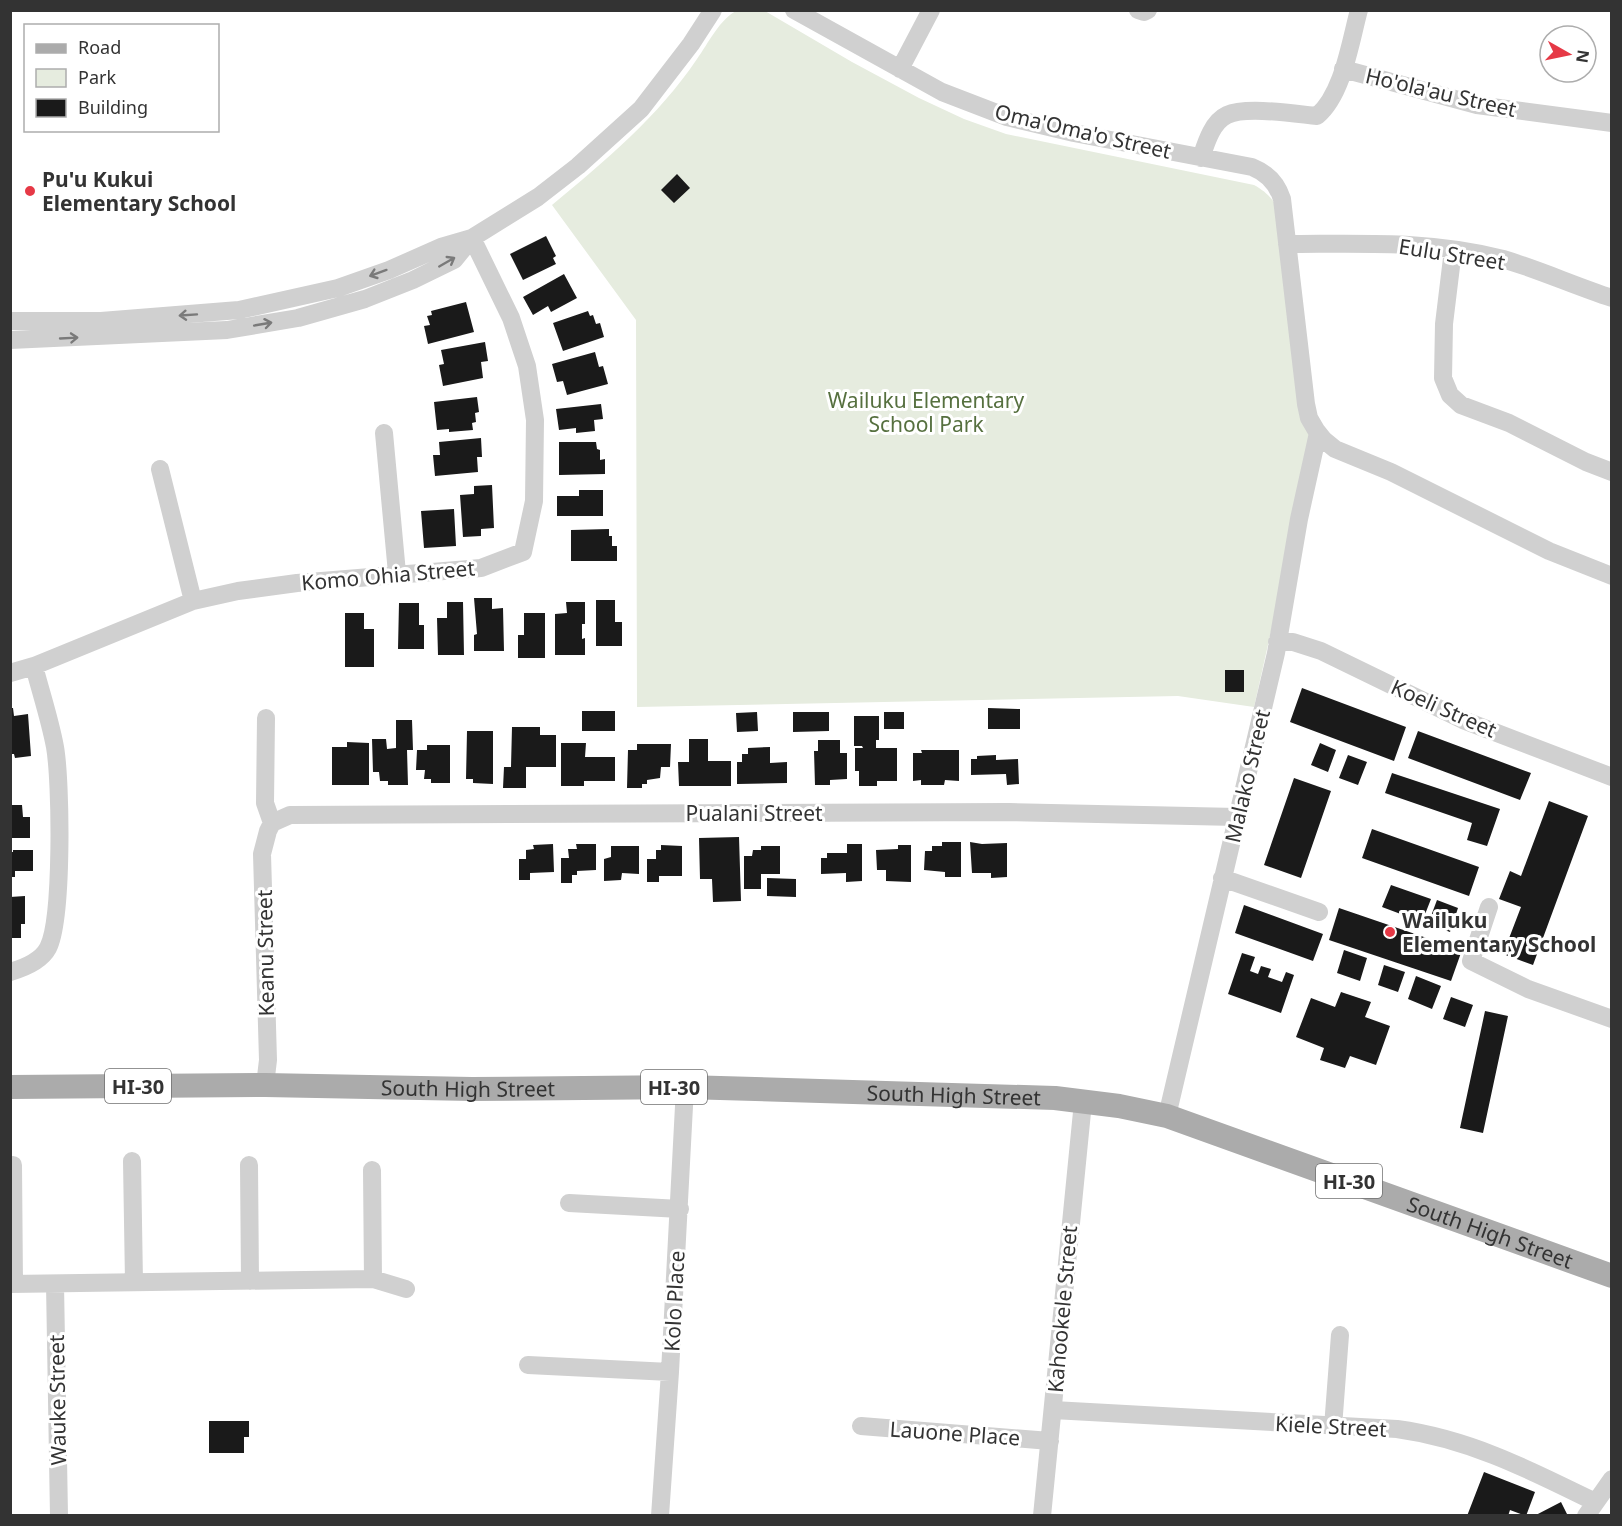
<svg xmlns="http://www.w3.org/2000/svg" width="1622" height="1526" viewBox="0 0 1622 1526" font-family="'Noto Sans',sans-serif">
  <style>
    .green { fill: #e6ecdf }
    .building { fill: #1a1a1a }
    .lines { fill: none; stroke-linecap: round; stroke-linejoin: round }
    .minor { stroke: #d0d0d0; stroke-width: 18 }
    .major { stroke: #ababab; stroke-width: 24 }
    .oneway { stroke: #7a7a7a }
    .poi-dot { fill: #e63946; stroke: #fff; stroke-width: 2 }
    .labels { text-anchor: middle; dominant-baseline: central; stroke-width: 6; stroke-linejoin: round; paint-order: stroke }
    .shield { fill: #fff; stroke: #707070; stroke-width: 1.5 }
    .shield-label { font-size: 20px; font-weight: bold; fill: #333 }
    .street-label { font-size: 21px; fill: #333; stroke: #fff }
    .poi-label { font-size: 21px; font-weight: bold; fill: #333; stroke: #fff; text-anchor: start }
    .park-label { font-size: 21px; fill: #56703f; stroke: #fff }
  </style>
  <rect width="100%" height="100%" fill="#fff"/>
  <path class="green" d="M 738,10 L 765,11 L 852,62 L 919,98 L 964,119 L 1006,134 L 1254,185 C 1265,191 1271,197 1278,208 L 1314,440 L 1254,707 L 1178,696 L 637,707 L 636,320 L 552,205 C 605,161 658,117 697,59 C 708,44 720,18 738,10 Z"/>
  <path class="building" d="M 677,174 L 690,188 L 674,203 L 661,190 Z
    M 546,236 L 556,256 L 553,258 L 556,264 L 523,280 L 510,254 Z
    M 564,274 L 577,298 L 551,312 L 548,306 L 533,315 L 523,297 Z
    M 466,302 L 474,332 L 428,344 L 424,326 L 430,325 L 427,316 L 432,315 L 431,311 Z
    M 588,311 L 590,316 L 593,315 L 596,324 L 600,323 L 604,337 L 563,351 L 553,323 Z
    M 485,342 L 488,361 L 481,362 L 483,378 L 443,386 L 439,365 L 444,364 L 441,350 Z
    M 595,352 L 599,367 L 603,366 L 608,384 L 567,395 L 563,381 L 557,382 L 552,364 Z
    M 477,397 L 479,412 L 475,413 L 476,422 L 472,423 L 473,430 L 449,432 L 449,429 L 437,430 L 434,402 Z
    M 601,404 L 603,419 L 594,420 L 595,431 L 576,433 L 576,428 L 559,430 L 556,409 Z
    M 481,438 L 482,457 L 477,457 L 478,472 L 435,476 L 433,455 L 440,455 L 439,442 Z
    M 559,442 L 596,442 L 597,449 L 600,450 L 600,460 L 605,459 L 605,474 L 559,475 Z
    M 492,485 L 494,528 L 481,529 L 481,536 L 463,537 L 460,495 L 474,494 L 474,486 Z
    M 579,490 L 603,490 L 603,516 L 557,516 L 557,496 L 579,496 Z
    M 454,509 L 456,546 L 424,548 L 421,511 Z
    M 609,529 L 609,536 L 612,536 L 612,546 L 617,546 L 617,561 L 571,561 L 571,530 Z
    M 474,598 L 492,598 L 492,609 L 503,608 L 504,651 L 474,651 L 474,635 L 477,634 Z
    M 596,600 L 615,600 L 615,622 L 622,622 L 622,646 L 596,646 Z
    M 447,602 L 463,602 L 464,655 L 438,655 L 437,618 L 447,618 Z
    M 566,602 L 585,602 L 585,624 L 582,624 L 582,639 L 585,638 L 585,655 L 555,655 L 555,614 L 567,613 Z
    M 399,603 L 419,603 L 419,625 L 424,625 L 424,649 L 398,649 Z
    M 345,613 L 364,613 L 364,629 L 374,629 L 374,667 L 345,667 Z
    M 524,613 L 545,613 L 545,658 L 518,658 L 518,635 L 524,635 Z
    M 1225,670 L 1244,670 L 1244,692 L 1225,692 Z
    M 1302,688 L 1406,727 L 1394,761 L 1290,722 Z
    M 10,708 L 13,708 L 14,716 L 28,714 L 31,756 L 15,758 L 14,754 L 10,754 Z
    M 988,708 L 1020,709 L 1020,729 L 988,729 Z
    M 582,711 L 615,711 L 615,731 L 582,731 Z
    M 757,712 L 758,731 L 737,732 L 736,713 Z
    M 793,712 L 829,712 L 829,731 L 793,732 Z
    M 884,712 L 904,712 L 904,729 L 884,729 Z
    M 854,716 L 879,716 L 879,740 L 876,740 L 876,748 L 897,748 L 897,781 L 877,781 L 877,786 L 859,786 L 859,771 L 855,771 L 855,748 L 863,748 L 862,746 L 854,746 Z
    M 396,720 L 412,720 L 413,750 L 407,750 L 408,785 L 388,785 L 388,781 L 380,781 L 379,772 L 373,772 L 372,739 L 386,739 L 387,749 L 396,748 Z
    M 512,727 L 540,727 L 540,735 L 556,735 L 556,767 L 526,767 L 526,788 L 503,788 L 504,767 L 511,767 Z
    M 467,731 L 493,731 L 493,784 L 473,783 L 473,779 L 466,779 Z
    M 1418,731 L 1531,773 L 1520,800 L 1408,758 Z
    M 689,739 L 708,739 L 708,761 L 731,761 L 731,786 L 679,786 L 678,762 L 689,762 Z
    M 818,740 L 840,740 L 840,753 L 847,753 L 847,779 L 830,780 L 830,785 L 815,785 L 814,751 L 818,751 Z
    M 347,742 L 369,743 L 369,785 L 332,785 L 332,747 L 347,747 Z
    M 561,743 L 586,743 L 585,757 L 615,757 L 615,781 L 584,781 L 584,786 L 561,786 Z
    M 1320,743 L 1336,750 L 1328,772 L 1311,765 Z
    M 637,744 L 671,744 L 670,767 L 661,767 L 660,778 L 647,780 L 647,784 L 642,784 L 642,788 L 627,788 L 628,750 L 637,750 Z
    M 427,745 L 450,745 L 450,783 L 431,783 L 431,779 L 424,779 L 425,770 L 416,770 L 417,750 L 427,750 Z
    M 770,747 L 770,763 L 787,762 L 787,783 L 737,784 L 737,762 L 742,762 L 742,754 L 748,754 L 748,748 Z
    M 921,750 L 959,750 L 959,781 L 945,780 L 944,785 L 921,785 L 921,780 L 913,781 L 913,753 L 922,753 Z
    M 996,755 L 996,760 L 1018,759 L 1019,784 L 1007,785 L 1006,774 L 971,775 L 971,759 L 977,759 L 977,756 Z
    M 1348,755 L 1367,762 L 1358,785 L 1339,778 Z
    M 1392,773 L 1500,809 L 1487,846 L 1467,840 L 1472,823 L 1385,793 Z
    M 1294,778 L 1331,791 L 1301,878 L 1264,865 Z
    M 1549,801 L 1588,816 L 1533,965 L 1503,954 L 1521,907 L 1499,899 L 1510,871 L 1521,876 Z
    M 10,805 L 22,805 L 23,817 L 30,817 L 30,838 L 10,838 Z
    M 1372,829 L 1479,867 L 1469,896 L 1362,858 Z
    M 739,837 L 741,901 L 713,902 L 712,879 L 700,879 L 699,838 Z
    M 942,842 L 961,842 L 961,877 L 945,877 L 945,872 L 924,870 L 925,851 L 932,851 L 932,846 L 942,846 Z
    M 970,842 L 982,844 L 1007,843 L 1007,877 L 991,878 L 991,873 L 972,873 Z
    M 553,844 L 554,872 L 530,873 L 530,880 L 519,880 L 519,859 L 526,859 L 526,850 L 534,849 L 533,845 Z
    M 576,844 L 596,844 L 596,870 L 577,871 L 577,875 L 572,875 L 572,883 L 561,883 L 561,858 L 569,858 L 568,849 L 577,849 Z
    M 847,844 L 862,844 L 862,881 L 846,882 L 846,873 L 821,874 L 821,858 L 827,858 L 827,853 L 847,853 Z
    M 661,845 L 682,846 L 682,876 L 659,876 L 659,882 L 647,882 L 647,859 L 656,859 L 656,850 L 661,850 Z
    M 898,845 L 911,845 L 911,882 L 886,881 L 886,870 L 877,870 L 876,850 L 898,849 Z
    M 611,846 L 639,846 L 639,874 L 622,873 L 621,880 L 604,881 L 604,859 L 611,857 Z
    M 761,846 L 780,846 L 780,874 L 761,874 L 761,889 L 744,889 L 744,856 L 752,856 L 753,850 L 761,850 Z
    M 13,850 L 33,850 L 33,871 L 15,871 L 15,877 L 10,877 L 10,852 L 13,852 Z
    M 767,878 L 796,879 L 796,897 L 767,896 Z
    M 1391,885 L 1431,899 L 1422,922 L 1382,907 Z
    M 25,896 L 25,924 L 21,924 L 21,938 L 10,938 L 10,897 Z
    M 1437,900 L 1458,908 L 1450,932 L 1428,924 Z
    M 1244,905 L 1323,934 L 1313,961 L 1235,933 Z
    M 1339,908 L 1462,950 L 1451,981 L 1329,940 Z
    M 1344,950 L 1367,958 L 1360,981 L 1337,973 Z
    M 1242,953 L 1255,957 L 1250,971 L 1258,974 L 1261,966 L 1271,969 L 1268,977 L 1282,982 L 1286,972 L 1294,975 L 1281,1013 L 1228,994 Z
    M 1384,965 L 1405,972 L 1398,992 L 1378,985 Z
    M 1416,976 L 1441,986 L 1432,1009 L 1408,999 Z
    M 1341,992 L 1371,1002 L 1365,1017 L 1390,1026 L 1376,1065 L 1350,1056 L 1345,1068 L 1320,1060 L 1324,1048 L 1296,1037 L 1311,998 L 1335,1007 Z
    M 1451,997 L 1473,1005 L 1465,1027 L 1443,1019 Z
    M 1485,1011 L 1508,1016 L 1483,1133 L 1460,1128 Z
    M 209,1421 L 249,1421 L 249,1437 L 244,1437 L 244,1453 L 209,1453 Z
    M 1484,1472 L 1535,1492 L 1526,1516 L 1510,1510 L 1508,1516 L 1467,1516 Z
    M 1561,1502 L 1568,1516 L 1534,1516 Z"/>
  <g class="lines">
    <path class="minor" d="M 794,10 L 942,92 L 1007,117 L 1074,133 L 1252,167 C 1267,173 1277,183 1282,199 L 1306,404 L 1309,418 L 1316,430 L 1324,440 L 1335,449 L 1391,472 L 1549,551 L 1612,576
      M 1138,10 L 1144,12 L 1148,10
      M 900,69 L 931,10
      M 1343,69 L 1477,105 L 1612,123
      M 1201,158 C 1206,143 1212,122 1227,115 C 1246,106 1296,114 1317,116 C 1343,94 1350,43 1359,10
      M 1287,244 C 1359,244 1433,240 1503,259 C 1540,270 1575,286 1612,298
      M 1453,250 L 1444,324 L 1443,378 L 1450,395 L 1461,405 L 1509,423 L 1586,462 L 1612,472
      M 10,321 L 101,321 L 239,310 L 338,288 L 389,270 L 441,247 L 472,238
      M 10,340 L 227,330 L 298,318 L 365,299 L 413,280 L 454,260 L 472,238 L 538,197 L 578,166 L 641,109 L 691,44 L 713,10
      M 384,433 L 397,573
      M 160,469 L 193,601
      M 1277,642 L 1293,642 L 1321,651 L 1463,720 L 1612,777
      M 10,673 L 34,666 L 193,601 L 238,591 L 297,583 L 481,568 L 523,552 L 534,501 L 535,420 L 527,366 L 511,318 L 472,238
      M 266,718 L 265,803 L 272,823
      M 272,823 L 290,815 L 1009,812 L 1237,817
      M 1222,878 L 1319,912
      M 1489,907 L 1471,961 L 1528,989 L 1612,1019
      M 10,972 C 24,968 41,961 48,948 C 63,919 61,781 55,747 C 50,720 41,693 34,666
      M 265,1085 L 268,1060 L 262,854 L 268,831 L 272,823
      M 1167,1116 L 1276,653 L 1299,519 L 1318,433
      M 132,1161 L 134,1282
      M 13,1165 L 14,1284
      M 249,1165 L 250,1281
      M 372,1170 L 373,1279
      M 569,1203 L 680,1209
      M 10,1284 L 373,1279 L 406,1289
      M 55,1284 L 59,1516
      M 528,1365 L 670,1372
      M 1053,1410 L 1397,1429 C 1470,1439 1530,1470 1595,1502
      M 861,1426 L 1050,1441
      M 1333,1427 L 1340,1335
      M 660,1516 L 670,1372 L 685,1087
      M 1042,1516 L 1083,1102
      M 1586,1516 L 1612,1479"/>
    <path class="major" id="s1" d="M 10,1087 L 265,1085 L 472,1089 L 685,1087 L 1055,1098 L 1119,1106 L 1167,1116 L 1612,1276"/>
  </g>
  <defs><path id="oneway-shaft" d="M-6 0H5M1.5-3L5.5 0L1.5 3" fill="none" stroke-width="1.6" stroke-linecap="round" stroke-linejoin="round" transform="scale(1.5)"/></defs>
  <g class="oneway">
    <use href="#oneway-shaft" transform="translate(447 262) rotate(-30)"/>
    <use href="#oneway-shaft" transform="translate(378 273) rotate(160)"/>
    <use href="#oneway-shaft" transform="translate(188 315) rotate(176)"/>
    <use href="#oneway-shaft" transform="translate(263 324) rotate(-10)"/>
    <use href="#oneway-shaft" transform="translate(69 338) rotate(-3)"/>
  </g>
  <g class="poi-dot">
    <circle cx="30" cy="191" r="6"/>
    <circle cx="1390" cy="932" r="6"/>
  </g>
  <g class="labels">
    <g class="shield">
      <rect x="105" y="1069" width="66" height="34" rx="4.5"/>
      <rect x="641" y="1070" width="66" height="34" rx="4.5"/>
      <rect x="1316" y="1164" width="66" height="34" rx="4.5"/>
    </g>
    <g class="shield-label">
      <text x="138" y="1086">HI-30</text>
      <text x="674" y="1087">HI-30</text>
      <text x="1349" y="1181">HI-30</text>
    </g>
    <g class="street-label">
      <text transform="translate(1441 92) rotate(13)">Ho'ola'au Street</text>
      <text transform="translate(1083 131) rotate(13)">Oma'Oma'o Street</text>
      <text transform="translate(1452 254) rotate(9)">Eulu Street</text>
      <text transform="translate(388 575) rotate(-5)">Komo Ohia Street</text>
      <text transform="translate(1444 708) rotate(24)">Koeli Street</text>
      <text transform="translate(1247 776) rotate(-77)">Malako Street</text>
      <text x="754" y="813">Pualani Street</text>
      <text transform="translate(265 953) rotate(-91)">Keanu Street</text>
      <text stroke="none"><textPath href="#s1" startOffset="458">South High Street</textPath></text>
      <text stroke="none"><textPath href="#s1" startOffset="944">South High Street</textPath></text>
      <text stroke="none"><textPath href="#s1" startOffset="1502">South High Street</textPath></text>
      <text transform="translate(674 1301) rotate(-87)">Kolo Place</text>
      <text transform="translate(1062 1309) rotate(-85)">Kahookele Street</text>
      <text transform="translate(57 1400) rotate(-91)">Wauke Street</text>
      <text transform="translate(1331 1426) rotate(3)">Kiele Street</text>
      <text transform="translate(955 1433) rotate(4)">Lauone Place</text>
    </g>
    <g class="poi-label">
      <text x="42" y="179">Pu'u Kukui<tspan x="42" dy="24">Elementary School</tspan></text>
      <text x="1402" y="920">Wailuku<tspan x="1402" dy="24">Elementary School</tspan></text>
    </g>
    <g class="park-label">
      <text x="926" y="400">Wailuku Elementary<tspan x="926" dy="24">School Park</tspan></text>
    </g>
  </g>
  <rect width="1622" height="1526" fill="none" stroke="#333333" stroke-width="24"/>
  <rect x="24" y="24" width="195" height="108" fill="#ffffff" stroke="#adadad" stroke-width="1.5"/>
  <rect x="36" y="44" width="30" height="9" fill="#ababab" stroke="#adadad" stroke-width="1.5"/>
  <text x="78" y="54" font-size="18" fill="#333333">Road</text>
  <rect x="36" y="69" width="30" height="18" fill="#e6ecdf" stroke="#adadad" stroke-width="1.5"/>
  <text x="78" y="84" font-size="18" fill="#333333">Park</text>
  <rect x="36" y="99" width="30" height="18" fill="#1a1a1a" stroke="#adadad" stroke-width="1.5"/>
  <text x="78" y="114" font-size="18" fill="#333333">Building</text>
  <g transform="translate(1568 54) rotate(99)"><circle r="28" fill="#ffffff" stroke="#adadad" stroke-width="1.5"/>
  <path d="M0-4.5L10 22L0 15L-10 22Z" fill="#e63946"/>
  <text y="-9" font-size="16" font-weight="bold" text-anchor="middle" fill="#333333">N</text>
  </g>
</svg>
